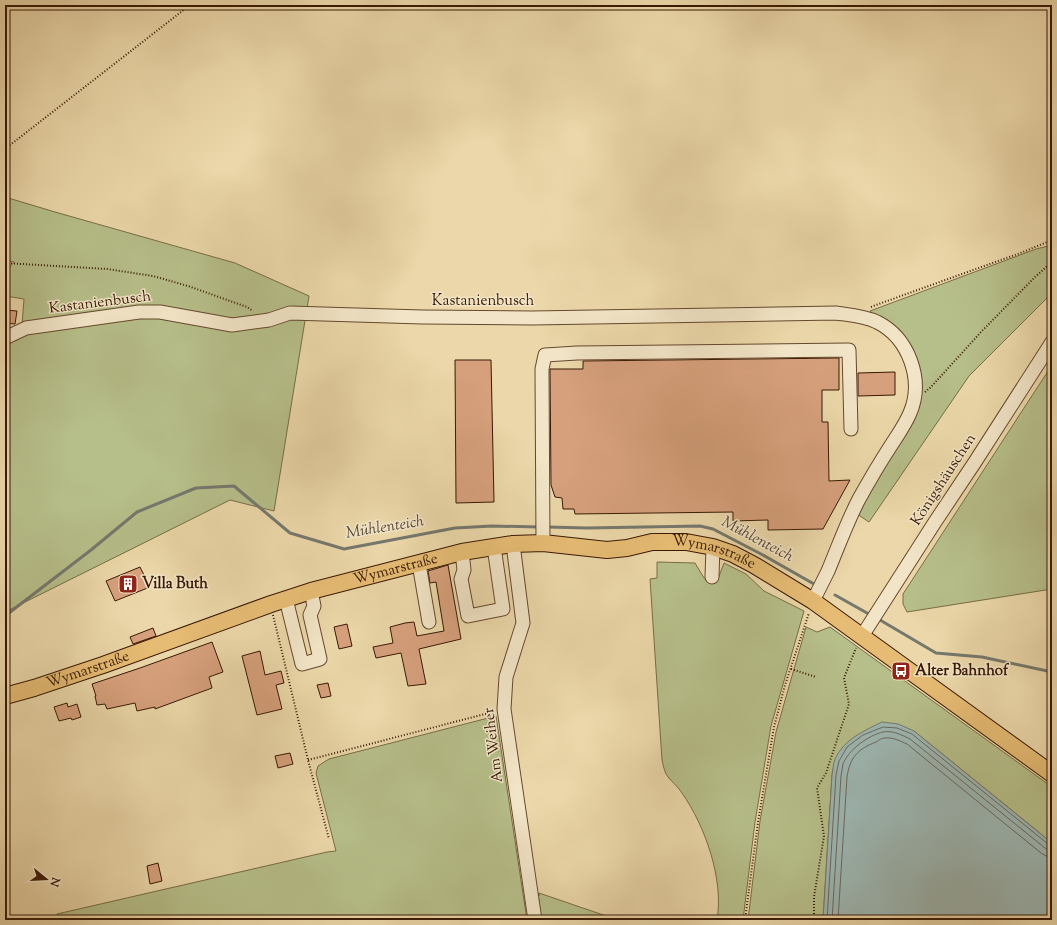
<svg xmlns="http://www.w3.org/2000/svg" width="1057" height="925" viewBox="0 0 1057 925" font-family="'Sorts Mill Goudy',serif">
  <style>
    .green { fill: #b6be89; stroke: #786c46 }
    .water { fill: #9db7b3; stroke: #75786d }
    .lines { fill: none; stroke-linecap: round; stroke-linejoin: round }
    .shore { stroke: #6b685c; stroke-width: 1 }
    .stream { stroke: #75786d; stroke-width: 3 }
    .building { fill: #d6a07c; stroke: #391904 }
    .minor-casing { stroke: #66482d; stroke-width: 15 }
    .major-casing { stroke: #391904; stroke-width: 18 }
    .path { stroke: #391904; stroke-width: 2; stroke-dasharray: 1 2; stroke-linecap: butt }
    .minor { stroke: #f2e5c7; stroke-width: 13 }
    .major { stroke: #e6bc74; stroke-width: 16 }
    .labels { text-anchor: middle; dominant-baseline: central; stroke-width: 3; stroke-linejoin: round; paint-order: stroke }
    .street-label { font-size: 15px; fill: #391904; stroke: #f2e5c7 }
    .poi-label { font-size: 15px; font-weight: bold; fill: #391904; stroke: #f2e5c7; text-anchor: start }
    .water-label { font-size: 16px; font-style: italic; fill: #574839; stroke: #f2e5c7 }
  </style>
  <rect width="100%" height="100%" fill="#ebd7a9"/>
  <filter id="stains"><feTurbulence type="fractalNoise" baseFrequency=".005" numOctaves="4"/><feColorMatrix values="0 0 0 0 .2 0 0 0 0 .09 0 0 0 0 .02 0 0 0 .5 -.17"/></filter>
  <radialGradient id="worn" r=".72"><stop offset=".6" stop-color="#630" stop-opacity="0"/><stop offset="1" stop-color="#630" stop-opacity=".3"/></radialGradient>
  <path class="green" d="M 5,197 L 55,212 L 235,263 L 309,296 L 274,511 L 230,500 L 5,612 L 5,342 L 22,325 L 24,299 L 5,296 L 5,270 L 7,270 L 14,262 L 5,260 Z
    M 1052,245 L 1052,293 L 969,376 L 869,522 L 857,514 L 910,425 L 916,367 L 873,317 L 870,311 L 1036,249 Z
    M 1052,365 L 1052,589 L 907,612 L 903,604 L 903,594 Z
    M 657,562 L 695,563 L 704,578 L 718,579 L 724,563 L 746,574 L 764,591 L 804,611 L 771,726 L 755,822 L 743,920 L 717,920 C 724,879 705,826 682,793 C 678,786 670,781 666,774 C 664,770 663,764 662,760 L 650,579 L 657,578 Z
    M 806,627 L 817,632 L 830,627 L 1052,787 L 1052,843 L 914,731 L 835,760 L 832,775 L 823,920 L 748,920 L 760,821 L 776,732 Z
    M 496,716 L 527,920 L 58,920 L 57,914 L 327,852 L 336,851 L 316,773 L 318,766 L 329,759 Z
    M 538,893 L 539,896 L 539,893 L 618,920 L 541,920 Z"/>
  <path class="water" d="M 882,722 L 898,724 L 914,731 L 1052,843 L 1052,920 L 823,920 L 832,775 C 833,770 833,764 835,759 C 844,739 864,731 882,722 Z"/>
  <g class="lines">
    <path class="shore" d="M 827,920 L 836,775 L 839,761 L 847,747 L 863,735 L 883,727 L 897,728 L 912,734 L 1048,844 L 1052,845
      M 832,920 L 841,776 C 842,772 842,768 843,764 C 848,750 869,735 883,732 C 892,730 902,735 910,739 L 1045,848 L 1048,850 L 1052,850
      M 838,920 L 847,777 C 850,757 858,749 876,742 C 879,740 882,738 885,738 C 893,737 900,741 907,744 L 1041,853 L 1046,856 L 1052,856"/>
    <path class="stream" d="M 547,527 L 587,528 L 700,526 L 713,529 L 761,554 L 814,584
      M 835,595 L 867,613
      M 5,616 L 91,550 L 137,512 L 196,488 L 234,486 L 290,533 L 344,549 L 455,528 L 492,526 L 539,527
      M 880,620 L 936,653 L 982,657 L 1052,672"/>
  </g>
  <path class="building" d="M 5,310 L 17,311 L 15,324 L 5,323 Z
    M 839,358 L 839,390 L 822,390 L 822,422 L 828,422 L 829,481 L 850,480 L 823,529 L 768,530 L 768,520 L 733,521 L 733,512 L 575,514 L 574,509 L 563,509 L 562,498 L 555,497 L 551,485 L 550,369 L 583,369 L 583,361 Z
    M 455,360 L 491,360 L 494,502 L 456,503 Z
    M 895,372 L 895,395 L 858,396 L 858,373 Z
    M 448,565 L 461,639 L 419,649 L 426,684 L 408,686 L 401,653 L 376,658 L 373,647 L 393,643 L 390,627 L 405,623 L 414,622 L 417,636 L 444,631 L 436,582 L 430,583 L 428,571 Z
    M 140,567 L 150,587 L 115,601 L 106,581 Z
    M 347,624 L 352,646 L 339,649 L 334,627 Z
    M 153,628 L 156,636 L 133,644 L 130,637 Z
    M 212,642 L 223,672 L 209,677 L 212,688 L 155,709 L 155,707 L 137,711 L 135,703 L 107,709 L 105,704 L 97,705 L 95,696 L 96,696 L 92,684 L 140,668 Z
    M 260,651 L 265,675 L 281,671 L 284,683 L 276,685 L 282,709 L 257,715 L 242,656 Z
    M 328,683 L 331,696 L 321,698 L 317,685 Z
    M 67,703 L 68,707 L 77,704 L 81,717 L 72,720 L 71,718 L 59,721 L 54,707 Z
    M 290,753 L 293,764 L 278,768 L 275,756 Z
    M 158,863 L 162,881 L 150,884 L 147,866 Z"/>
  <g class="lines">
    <defs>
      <path id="minor" d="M 5,338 L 26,328 L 139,312 L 160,312 L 232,325 L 269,320 L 290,313 L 422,317 L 532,318 L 836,313 C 850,315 864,316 877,322 C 909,338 924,380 910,413 C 905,425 897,436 890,447 C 879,464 869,481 859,499 C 847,522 838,547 828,571 C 823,581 818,591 813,601
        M 543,543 L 542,369 L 545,355 L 577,353 L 849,350 L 851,429
        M 513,544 L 523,623 L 506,677 L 504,709 L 535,920
        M 462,552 L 464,570 L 461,579 L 468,616 L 503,609 L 494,547
        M 419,564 L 429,622
        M 712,577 L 713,547
        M 286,599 L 302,664 L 320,659 L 310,615 L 314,606 L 311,591
        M 862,636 L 935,522 L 975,462 L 1052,342"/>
      <g id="major">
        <path id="s1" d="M 5,696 L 34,688 L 103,665 L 271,604 L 311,591 L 462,552 L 513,544 L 543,543 L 607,550 L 627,548 L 652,542 L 686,542 L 713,547 L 733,554 L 754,565 L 813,601 L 1052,774"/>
      </g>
    </defs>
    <use href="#minor" class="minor-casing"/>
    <use href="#major" class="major-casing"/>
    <path class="path" d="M 5,149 L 190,5
      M 5,263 L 107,269 L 153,276 L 188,286 L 247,307 L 253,311
      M 871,307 L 876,305 L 1023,252 L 1052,240
      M 925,392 L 931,387 L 981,332 L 1035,277 L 1052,262
      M 273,615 L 308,760 L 329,839
      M 791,669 L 816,677
      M 308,760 L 493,712
      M 745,920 L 758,822 L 774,727 L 785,685 L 809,613
      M 814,920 L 814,897 L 824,836 L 817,788 L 826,773 L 849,704 L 844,678 L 856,648"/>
    <use href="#minor" class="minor"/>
    <use href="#major" class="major"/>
  </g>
  <defs>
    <symbol id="building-square" viewBox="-11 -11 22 22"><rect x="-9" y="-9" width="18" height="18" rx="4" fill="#8f2418" stroke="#f2e5c7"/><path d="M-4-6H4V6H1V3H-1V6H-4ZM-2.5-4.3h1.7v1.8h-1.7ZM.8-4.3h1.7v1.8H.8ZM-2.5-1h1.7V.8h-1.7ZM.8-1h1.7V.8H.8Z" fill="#fff"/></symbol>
    <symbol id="bus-square" viewBox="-11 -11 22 22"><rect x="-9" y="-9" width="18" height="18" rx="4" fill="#8f2418" stroke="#f2e5c7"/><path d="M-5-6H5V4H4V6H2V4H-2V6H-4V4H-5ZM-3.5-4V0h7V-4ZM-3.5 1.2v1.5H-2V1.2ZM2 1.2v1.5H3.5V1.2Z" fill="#fff"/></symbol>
  </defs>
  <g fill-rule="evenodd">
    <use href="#building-square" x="117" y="573" width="22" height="22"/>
    <use href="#bus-square" x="890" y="660" width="22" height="22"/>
  </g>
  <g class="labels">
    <g class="street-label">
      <text x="483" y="301">Kastanienbusch</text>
      <text transform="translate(100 303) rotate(-7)">Kastanienbusch</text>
      <text transform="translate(944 480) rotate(-57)">Königshäuschen</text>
      <text stroke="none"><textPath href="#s1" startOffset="735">Wymarstraße</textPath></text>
      <text stroke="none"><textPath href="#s1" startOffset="411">Wymarstraße</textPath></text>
      <text stroke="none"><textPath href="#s1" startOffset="87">Wymarstraße</textPath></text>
      <text transform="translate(494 745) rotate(-97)">Am Weiher</text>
    </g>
    <g class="poi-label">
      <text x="142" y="584">Villa Buth</text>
      <text x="915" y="671">Alter Bahnhof</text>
    </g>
    <g class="water-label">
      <text transform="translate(385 528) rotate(-9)">Mühlenteich</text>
      <text transform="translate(757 540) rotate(28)">Mühlenteich</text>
    </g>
  </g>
  <rect width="1057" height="925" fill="none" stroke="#ebd7a9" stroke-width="20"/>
  <rect x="6" y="6" width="1045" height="913" fill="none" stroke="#391904" stroke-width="2"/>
  <rect x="10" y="10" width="1037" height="905" fill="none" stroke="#391904"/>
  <g transform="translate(46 879) rotate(108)" stroke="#f2e5c7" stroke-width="3" paint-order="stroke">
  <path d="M0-3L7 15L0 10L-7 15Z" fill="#391904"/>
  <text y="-6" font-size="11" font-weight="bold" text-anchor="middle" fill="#391904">N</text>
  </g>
  <rect width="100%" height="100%" filter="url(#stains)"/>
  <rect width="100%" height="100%" fill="url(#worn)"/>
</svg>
